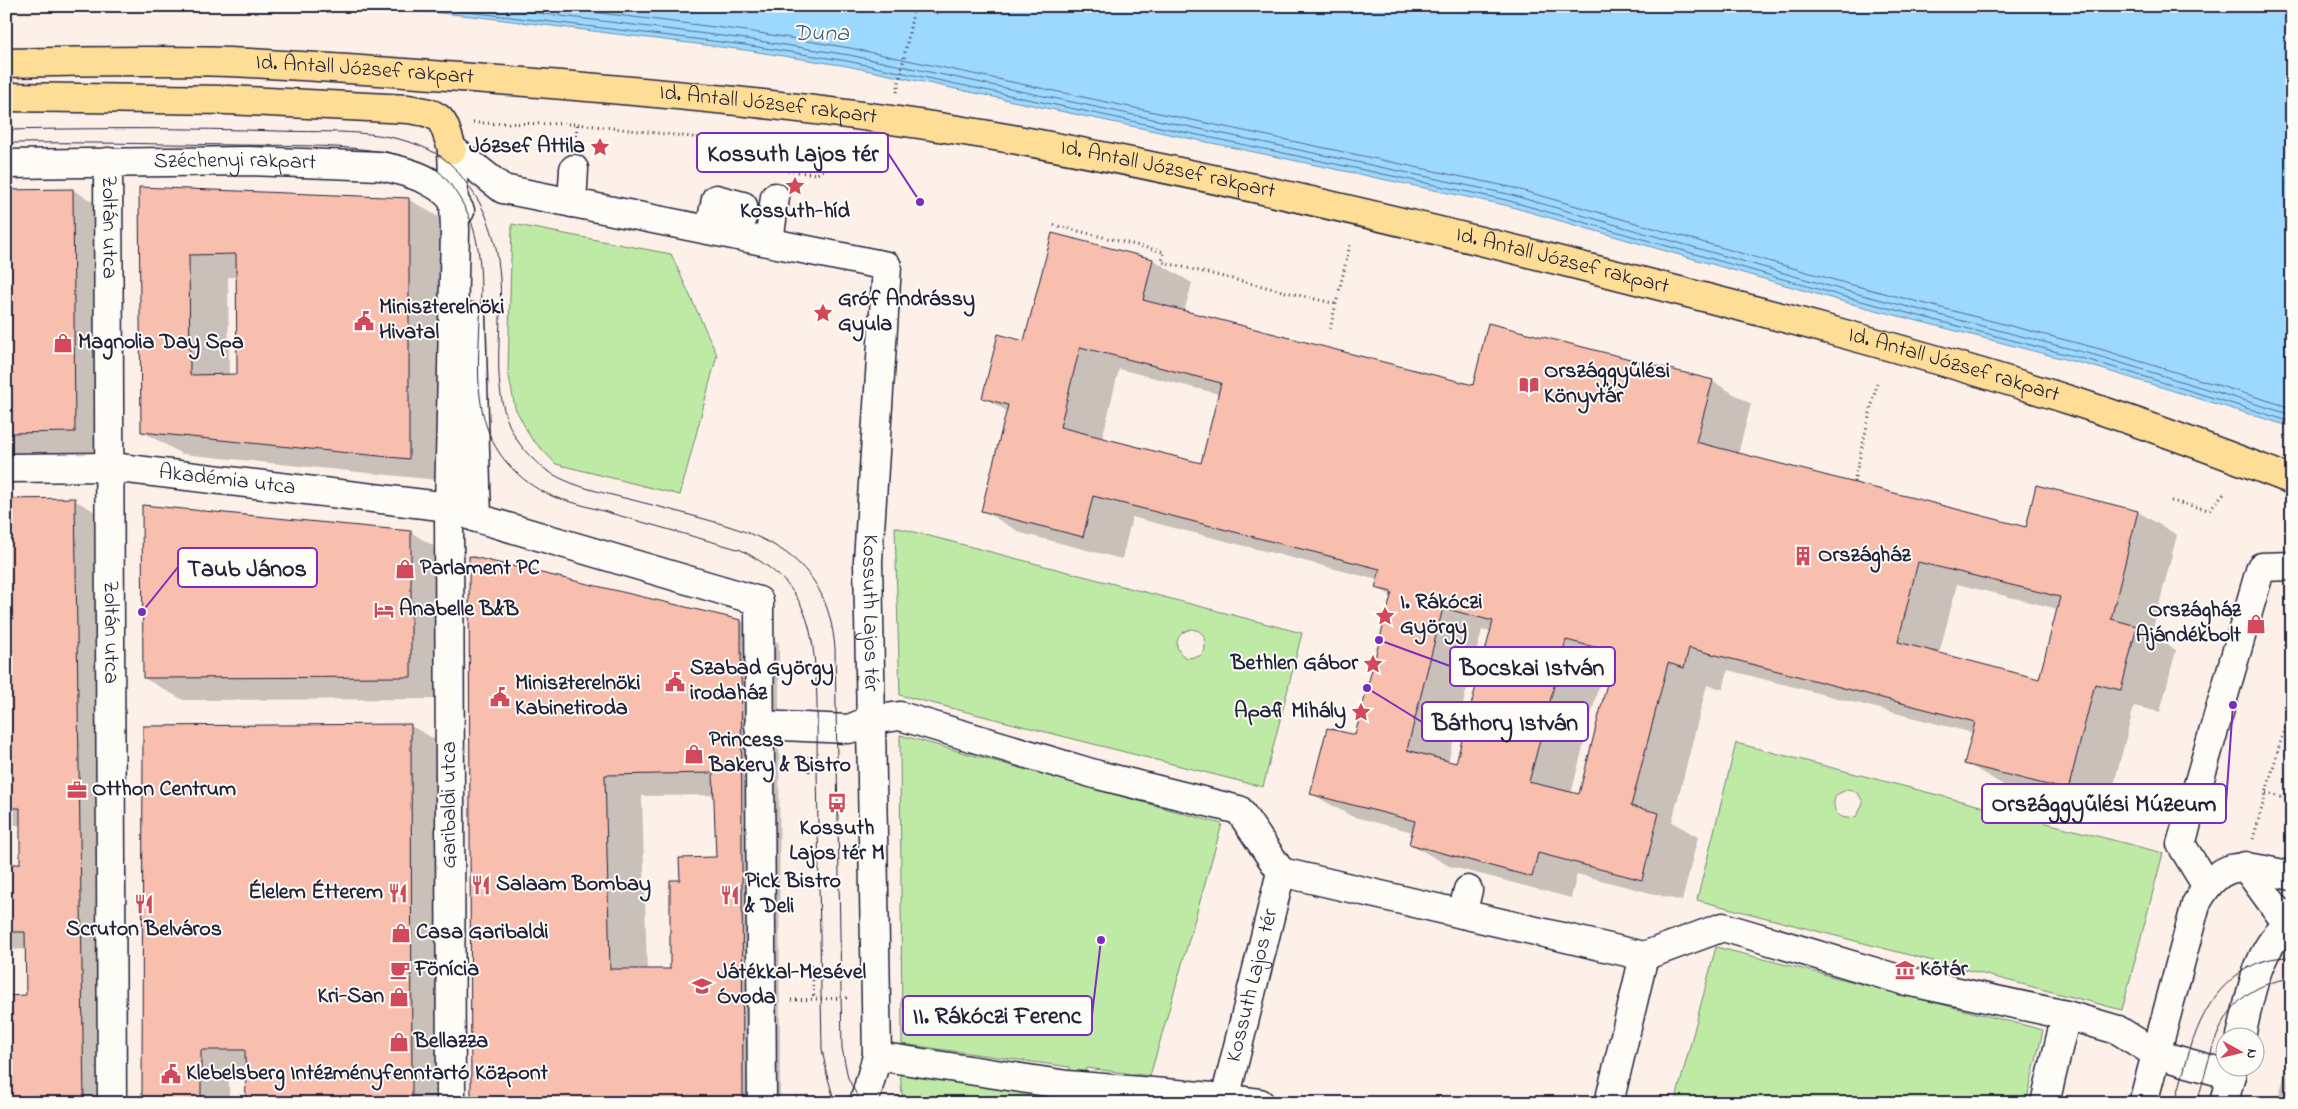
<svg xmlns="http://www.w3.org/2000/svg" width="2298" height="1109" viewBox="0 0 2298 1109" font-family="'Indie Flower',sans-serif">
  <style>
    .green { fill: #bfeaa6; stroke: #708670; fill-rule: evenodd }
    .water { fill: #9dd9fe; stroke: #6c90b0 }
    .shadow { fill: #0003; fill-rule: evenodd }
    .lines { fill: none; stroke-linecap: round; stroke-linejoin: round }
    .shore { stroke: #536b89; stroke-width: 1 }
    .building { fill: #f8bfaf; stroke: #22223b; fill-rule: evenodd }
    .minor-casing { stroke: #22223b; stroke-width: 31 }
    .major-casing { stroke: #22223b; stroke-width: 31 }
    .path { stroke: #22223b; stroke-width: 3; stroke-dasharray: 1 4; stroke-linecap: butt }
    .minor { stroke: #fdfcf7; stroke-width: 28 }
    .major { stroke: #fedd96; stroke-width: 28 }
    .tram { stroke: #22223b; stroke-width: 1 }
    .labels { text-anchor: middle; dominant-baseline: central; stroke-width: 4; stroke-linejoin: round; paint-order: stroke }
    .street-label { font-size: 22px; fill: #22223b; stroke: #fdfcf7 }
    .poi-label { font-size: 22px; font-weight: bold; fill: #22223b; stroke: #fdfcf7; text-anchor: start }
    .water-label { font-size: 24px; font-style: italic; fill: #475976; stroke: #fdfcf7 }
    .leader { fill: none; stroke: #7b2cbf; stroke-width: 2 }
    .callout-dot { fill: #7b2cbf; stroke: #fdfcf7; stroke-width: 2 }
    .callout { fill: #fdfcf7; stroke: #7b2cbf; stroke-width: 2 }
    .callout-label { font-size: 24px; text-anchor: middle; font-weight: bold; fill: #22223b }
  </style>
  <rect width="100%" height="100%" fill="#fcf0e9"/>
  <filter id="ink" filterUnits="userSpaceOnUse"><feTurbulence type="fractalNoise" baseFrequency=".02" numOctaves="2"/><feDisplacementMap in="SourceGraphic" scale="10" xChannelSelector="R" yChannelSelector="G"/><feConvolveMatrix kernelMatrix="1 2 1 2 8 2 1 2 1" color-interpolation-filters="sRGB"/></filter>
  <g filter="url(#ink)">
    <path class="green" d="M 512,224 L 671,254 L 717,355 L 680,495 L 556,464 L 531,438 L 515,408 L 508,371 Z
      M 895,527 L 1302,633 L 1263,787 L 900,695 ZM 1192,629 L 1199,631 L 1204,636 L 1205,650 L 1200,656 L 1187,658 C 1171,650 1175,632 1192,629 Z
      M 900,735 L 1222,824 L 1150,1076 L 1086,1068 L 1084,1077 L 1070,1076 L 1070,1067 L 902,1044 Z
      M 1736,743 L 2163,853 L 2122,1010 L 1697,900 ZM 1848,789 C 1856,791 1860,794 1863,803 L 1857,816 C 1841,823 1829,811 1836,795 Z
      M 1716,947 L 2043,1030 L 2026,1103 L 1675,1103 Z
      M 900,1073 L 1157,1103 L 903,1103 Z"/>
    <path class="water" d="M 365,6 L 2292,6 L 2292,427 L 2095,367 L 1841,301 L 1505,205 L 847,66 L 745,50 L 472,16 Z"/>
    <path class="shadow" d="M 141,188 L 408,199 L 447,222 L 448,481 L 182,454 L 143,432 ZM 228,277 L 237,277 L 238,375 L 229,376 Z
      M 73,190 L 112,213 L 114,454 L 6,455 L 6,312 L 12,312 L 12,281 L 6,281 L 6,191 Z
      M 1053,235 L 1153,260 L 1192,283 L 1184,312 L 1474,386 L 1712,381 L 1751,404 L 1738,454 L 2027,528 L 2037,487 L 2138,512 L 2177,535 L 2151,636 L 2176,650 L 2160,712 L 2134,706 L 2107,812 L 2005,786 L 1966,763 L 1973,733 L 1728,670 L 1723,689 L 1707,685 L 1672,822 L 1698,837 L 1682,901 L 1577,874 L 1571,898 L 1449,866 L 1410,844 L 1413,832 L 1351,816 L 1312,794 L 1356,737 L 1392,596 L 1377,588 L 1378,580 L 1132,517 L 1122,559 L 1021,533 L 982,510 L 1008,412 L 983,397 L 1025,342 ZM 1119,369 L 1219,394 L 1202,464 L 1102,439 ZM 1957,584 L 2058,609 L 2040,680 L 1939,654 ZM 1482,630 L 1491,632 L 1457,765 L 1448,762 ZM 1605,661 L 1613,664 L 1580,796 L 1571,794 Z
      M 74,500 L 105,517 L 114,1103 L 6,1103 L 27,996 L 26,949 L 6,950 L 6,865 L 22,865 L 21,825 L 6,825 L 6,664 Z
      M 410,532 L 449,555 L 450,699 L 183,700 L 144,678 Z
      M 470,557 L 741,621 L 779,643 L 780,1103 L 472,1103 ZM 715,795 L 717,858 L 681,882 L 672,970 L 647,971 L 642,796 Z
      M 411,726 L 440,742 L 441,1103 L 144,1103 ZM 247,1066 L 247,1098 L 229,1098 L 229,1067 Z
      M 2292,1034 L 2292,1103 L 2277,1103 L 2289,1058 L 2286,1056 Z"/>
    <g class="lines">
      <path class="shore" d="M 418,6 L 745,45 L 847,61 L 1506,200 L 1842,296 L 2096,362 L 2292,422
        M 481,6 L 746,39 L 849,55 L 1508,194 L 1843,290 L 2098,356 L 2292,415
        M 543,6 L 747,31 L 850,48 L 1510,187 L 1845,283 L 2100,349 L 2292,408"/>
    </g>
    <path class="building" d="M 139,187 L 409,198 L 409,459 L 141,432 ZM 236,254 L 237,374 L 190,375 L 189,255 Z
      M 73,189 L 75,432 L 6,433 L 6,311 L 11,311 L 10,258 L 6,258 L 6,190 Z
      M 1052,233 L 1153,259 L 1143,300 L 1325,347 L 1473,385 L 1488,323 L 1713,380 L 1696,442 L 2026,527 L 2036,485 L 2138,511 L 2111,619 L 2137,626 L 2121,690 L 2095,684 L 2068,790 L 1964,764 L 1975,722 L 1689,648 L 1684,668 L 1668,663 L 1631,806 L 1659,813 L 1642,880 L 1538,853 L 1532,877 L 1409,844 L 1415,821 L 1310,794 L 1327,728 L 1355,735 L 1392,592 L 1375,588 L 1380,569 L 1093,496 L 1083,537 L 981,511 L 1008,405 L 982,398 L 998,334 L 1024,341 ZM 1080,347 L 1221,383 L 1201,463 L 1060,427 ZM 1918,562 L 2060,597 L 2039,679 L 1898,642 ZM 1443,608 L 1493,621 L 1456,763 L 1407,750 ZM 1566,640 L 1615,652 L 1579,794 L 1529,782 Z
      M 75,498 L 84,1103 L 6,1103 L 6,996 L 26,995 L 25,932 L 6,932 L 6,864 L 20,864 L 20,808 L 6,808 L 6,499 Z
      M 142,505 L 411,531 L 411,677 L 143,678 Z
      M 469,556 L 741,620 L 743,1103 L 471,1103 ZM 713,773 L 716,857 L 679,858 L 680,880 L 670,880 L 670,969 L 610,969 L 605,775 Z
      M 411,724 L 412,1103 L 246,1103 L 245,1050 L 201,1050 L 201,1103 L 142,1103 L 143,726 Z"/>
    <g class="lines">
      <defs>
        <g id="minor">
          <path id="s1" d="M 452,149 L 503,189 L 887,266 L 868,561 L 877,1056 L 1067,1085 L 1225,1098 L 1260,1103"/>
          <path id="s2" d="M 108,162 L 112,1103"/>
          <path id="s3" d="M 6,164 L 249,161 L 381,166 C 410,172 446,182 460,211"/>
          <path d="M 716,199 L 743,206 L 740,230 L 711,224 Z"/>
          <path d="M 572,203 L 574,169"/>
          <path d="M 769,242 L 775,197"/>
          <path d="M 471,317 L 477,518"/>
          <path id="s4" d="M 6,468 L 111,467 L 449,507 L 477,518 L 759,601 L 762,1103"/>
          <path d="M 759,725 L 849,729 L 871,720 L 900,716 L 1098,775 L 1239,810 L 1281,872"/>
          <path d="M 2245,866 L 2288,925 L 2292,926"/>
          <path d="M 2206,885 L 2181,844 L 2261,567 L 2292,566"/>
          <path d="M 1462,914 L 1468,890"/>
          <path d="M 1644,956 L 1723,927 L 1902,980 L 2066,1015 L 2118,1030 L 2156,1054 L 2231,1075"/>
          <path d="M 2241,1036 C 2250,999 2256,945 2292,923"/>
          <path d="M 451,1103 L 449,507 L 455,230 L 452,149"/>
          <path d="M 864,1103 L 877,1056"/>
          <path id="s5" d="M 1224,1103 L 1281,872 L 1644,956 L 1609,1103"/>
          <path d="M 2045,1103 L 2066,1015"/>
          <path d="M 2143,1103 L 2196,904 C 2222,855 2245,866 2292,876"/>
          <path d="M 2224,1103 L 2233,1066"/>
        </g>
        <g id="major">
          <path id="s6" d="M 6,63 C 81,61 155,60 229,62 C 319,66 409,73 499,80 C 670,93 842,109 1012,139 C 1200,173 1387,217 1573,264 C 1744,307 1915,350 2082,404 C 2153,427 2222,453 2292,480"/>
          <path d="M 6,97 L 228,100 L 408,109 C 443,114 442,117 452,149"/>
        </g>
      </defs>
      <use href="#minor" class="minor-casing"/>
      <use href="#major" class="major-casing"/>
      <path class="path" d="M 907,6 L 941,14
        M 897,92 L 914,8
        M 473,123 L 577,124 L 878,158
        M 715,140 L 738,164 L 767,168
        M 576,141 L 577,125
        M 788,171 L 817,174 L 852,155
        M 1054,225 L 1164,252 L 1162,262 L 1336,304
        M 1330,329 L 1350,245
        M 1854,482 L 1877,383
        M 2171,501 L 2209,510 L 2224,493
        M 809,756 L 809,776
        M 2266,793 L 2292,800
        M 2253,839 L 2286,722
        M 812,965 L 814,999
        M 791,1000 L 847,998"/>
      <use href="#minor" class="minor"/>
      <use href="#major" class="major"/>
      <path class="tram" d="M 6,130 C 97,128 188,128 278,131 C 331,133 390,127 437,154 C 450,161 461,175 469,187 C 489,212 498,247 500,279 C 504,341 482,412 534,460 C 556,481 584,488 612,495 C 641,502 669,509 697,517 C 773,537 827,560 835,648 L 842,1048 L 848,1078 L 861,1103
        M 6,143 C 82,142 158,144 234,145 C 285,146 392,142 434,168 C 445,175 453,188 460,199 C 513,283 438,405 519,475 C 530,485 543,493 557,498 L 741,550 C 769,565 792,582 804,612 C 820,649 817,727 817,769 C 819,862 820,956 822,1049 L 827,1075 L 835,1103
        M 2175,1103 C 2189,1054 2197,1002 2241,972 C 2258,961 2271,957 2292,957
        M 2197,1103 C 2214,1044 2219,988 2292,978"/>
    </g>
  </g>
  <defs>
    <symbol id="sight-bare" viewBox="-9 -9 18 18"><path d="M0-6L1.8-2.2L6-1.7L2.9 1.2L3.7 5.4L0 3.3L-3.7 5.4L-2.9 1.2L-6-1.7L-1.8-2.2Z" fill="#d1495b" stroke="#fdfcf7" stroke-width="2.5" paint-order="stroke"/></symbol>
    <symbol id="civic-bare" viewBox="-9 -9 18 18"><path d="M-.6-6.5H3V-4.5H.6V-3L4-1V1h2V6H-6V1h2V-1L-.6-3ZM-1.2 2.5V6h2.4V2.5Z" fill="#d1495b" stroke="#fdfcf7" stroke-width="2.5" paint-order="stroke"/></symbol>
    <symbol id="shop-bare" viewBox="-9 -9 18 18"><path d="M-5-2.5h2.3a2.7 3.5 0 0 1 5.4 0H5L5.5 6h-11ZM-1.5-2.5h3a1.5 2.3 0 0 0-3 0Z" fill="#d1495b" stroke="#fdfcf7" stroke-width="2.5" paint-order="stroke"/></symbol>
    <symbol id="library-bare" viewBox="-9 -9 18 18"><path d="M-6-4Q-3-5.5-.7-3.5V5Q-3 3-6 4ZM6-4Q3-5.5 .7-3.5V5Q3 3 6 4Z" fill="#d1495b" stroke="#fdfcf7" stroke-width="2.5" paint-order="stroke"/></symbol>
    <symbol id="building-bare" viewBox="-9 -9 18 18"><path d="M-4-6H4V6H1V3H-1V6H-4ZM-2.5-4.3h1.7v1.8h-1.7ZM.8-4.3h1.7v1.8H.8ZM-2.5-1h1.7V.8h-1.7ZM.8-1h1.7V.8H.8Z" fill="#d1495b" stroke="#fdfcf7" stroke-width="2.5" paint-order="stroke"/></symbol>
    <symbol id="hotel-bare" viewBox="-9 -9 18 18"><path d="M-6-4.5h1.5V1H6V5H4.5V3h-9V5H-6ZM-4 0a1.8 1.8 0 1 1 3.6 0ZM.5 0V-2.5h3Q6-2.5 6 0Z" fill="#d1495b" stroke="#fdfcf7" stroke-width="2.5" paint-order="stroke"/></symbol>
    <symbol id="office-bare" viewBox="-9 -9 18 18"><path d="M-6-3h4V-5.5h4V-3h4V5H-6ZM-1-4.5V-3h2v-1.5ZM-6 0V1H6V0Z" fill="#d1495b" stroke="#fdfcf7" stroke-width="2.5" paint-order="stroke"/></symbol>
    <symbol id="bus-bare" viewBox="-9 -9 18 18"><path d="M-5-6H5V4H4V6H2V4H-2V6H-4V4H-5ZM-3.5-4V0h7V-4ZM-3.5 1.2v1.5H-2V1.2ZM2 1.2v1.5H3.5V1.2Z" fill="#d1495b" stroke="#fdfcf7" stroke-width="2.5" paint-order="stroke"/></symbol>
    <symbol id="restaurant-bare" viewBox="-9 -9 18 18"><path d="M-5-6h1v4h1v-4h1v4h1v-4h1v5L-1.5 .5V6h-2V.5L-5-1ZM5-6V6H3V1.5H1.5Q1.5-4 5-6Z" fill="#d1495b" stroke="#fdfcf7" stroke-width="2.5" paint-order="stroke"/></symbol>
    <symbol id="cafe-bare" viewBox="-9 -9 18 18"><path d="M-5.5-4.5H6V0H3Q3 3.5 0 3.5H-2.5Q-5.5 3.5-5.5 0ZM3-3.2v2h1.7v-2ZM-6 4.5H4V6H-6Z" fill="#d1495b" stroke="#fdfcf7" stroke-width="2.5" paint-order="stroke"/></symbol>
    <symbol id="museum-bare" viewBox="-9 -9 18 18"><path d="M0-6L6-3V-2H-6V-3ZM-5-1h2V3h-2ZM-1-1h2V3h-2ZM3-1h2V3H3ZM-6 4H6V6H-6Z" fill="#d1495b" stroke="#fdfcf7" stroke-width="2.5" paint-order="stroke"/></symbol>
    <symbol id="school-bare" viewBox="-9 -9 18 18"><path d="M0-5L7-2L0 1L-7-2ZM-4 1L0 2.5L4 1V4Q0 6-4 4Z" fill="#d1495b" stroke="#fdfcf7" stroke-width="2.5" paint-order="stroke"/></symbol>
  </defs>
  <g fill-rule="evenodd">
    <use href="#sight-bare" x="586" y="133" width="28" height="28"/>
    <use href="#sight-bare" x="781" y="172" width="28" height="28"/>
    <use href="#sight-bare" x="809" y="299" width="28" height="28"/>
    <use href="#civic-bare" x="350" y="307" width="28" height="28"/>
    <use href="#shop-bare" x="49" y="329" width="28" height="28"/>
    <use href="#library-bare" x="1515" y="371" width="28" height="28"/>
    <use href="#building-bare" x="1789" y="542" width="28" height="28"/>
    <use href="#shop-bare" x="391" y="555" width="28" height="28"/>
    <use href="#hotel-bare" x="370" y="596" width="28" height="28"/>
    <use href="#sight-bare" x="1371" y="602" width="28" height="28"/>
    <use href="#shop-bare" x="2242" y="610" width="28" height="28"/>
    <use href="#sight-bare" x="1359" y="650" width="28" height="28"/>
    <use href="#civic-bare" x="661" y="668" width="28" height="28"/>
    <use href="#civic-bare" x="486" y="683" width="28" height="28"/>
    <use href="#sight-bare" x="1347" y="698" width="28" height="28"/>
    <use href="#shop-bare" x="680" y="740" width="28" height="28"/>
    <use href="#office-bare" x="63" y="776" width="28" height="28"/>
    <use href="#bus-bare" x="823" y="789" width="28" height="28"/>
    <use href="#restaurant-bare" x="467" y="871" width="28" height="28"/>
    <use href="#restaurant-bare" x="384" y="879" width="28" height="28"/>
    <use href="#restaurant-bare" x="716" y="881" width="28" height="28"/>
    <use href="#restaurant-bare" x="130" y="890" width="28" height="28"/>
    <use href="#shop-bare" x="387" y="919" width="28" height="28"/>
    <use href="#cafe-bare" x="386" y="956" width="28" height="28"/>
    <use href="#museum-bare" x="1891" y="956" width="28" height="28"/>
    <use href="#school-bare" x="688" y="972" width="28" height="28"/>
    <use href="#shop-bare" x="385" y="983" width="28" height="28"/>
    <use href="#shop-bare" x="385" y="1028" width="28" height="28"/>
    <use href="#civic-bare" x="157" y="1060" width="28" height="28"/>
  </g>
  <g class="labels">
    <g class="street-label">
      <text stroke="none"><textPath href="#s6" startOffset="359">Id. Antall József rakpart</textPath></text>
      <text stroke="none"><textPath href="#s6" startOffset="764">Id. Antall József rakpart</textPath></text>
      <text stroke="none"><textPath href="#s3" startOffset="229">Széchenyi rakpart</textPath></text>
      <text stroke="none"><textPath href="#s6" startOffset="1169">Id. Antall József rakpart</textPath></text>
      <text stroke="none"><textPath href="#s2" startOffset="65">Zoltán utca</textPath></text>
      <text stroke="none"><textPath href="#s6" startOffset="1574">Id. Antall József rakpart</textPath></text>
      <text stroke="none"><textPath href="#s6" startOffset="1979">Id. Antall József rakpart</textPath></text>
      <text stroke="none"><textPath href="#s4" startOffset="222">Akadémia utca</textPath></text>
      <text stroke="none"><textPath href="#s1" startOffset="804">Kossuth Lajos tér</textPath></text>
      <text stroke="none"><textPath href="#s2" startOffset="470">Zoltán utca</textPath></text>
      <text transform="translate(450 805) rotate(-90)">Garibaldi utca</text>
      <text stroke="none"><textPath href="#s5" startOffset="121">Kossuth Lajos tér</textPath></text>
    </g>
    <g class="poi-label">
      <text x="585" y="147" text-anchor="end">József Attila</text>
      <text x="795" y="212" text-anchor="middle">Kossuth-híd</text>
      <text x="838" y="300">Gróf Andrássy<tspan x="838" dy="25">Gyula</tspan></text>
      <text x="379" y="308">Miniszterelnöki<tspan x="379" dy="25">Hivatal</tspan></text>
      <text x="78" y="343">Magnolia Day Spa</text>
      <text x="1544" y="372">Országgyűlési<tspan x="1544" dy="25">Könyvtár</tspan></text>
      <text x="1818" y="556">Országház</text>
      <text x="420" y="569">Parlament PC</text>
      <text x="1400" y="603">I. Rákóczi<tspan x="1400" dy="25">György</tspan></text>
      <text x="399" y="610">Anabelle B&amp;B</text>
      <text x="2241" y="611" text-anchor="end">Országház<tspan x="2241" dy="25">Ajándékbolt</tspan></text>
      <text x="1358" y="664" text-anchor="end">Bethlen Gábor</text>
      <text x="690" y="669">Szabad György<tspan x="690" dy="25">irodaház</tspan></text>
      <text x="515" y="684">Miniszterelnöki<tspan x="515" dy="25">Kabinetiroda</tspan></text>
      <text x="1346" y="712" text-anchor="end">Apafi Mihály</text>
      <text x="709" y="741">Princess<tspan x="709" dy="25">Bakery &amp; Bistro</tspan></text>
      <text x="92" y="790">Otthon Centrum</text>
      <text x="837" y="829" text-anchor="middle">Kossuth<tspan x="837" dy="25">Lajos tér M</tspan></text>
      <text x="745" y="882">Pick Bistro<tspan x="745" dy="25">&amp; Deli</tspan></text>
      <text x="496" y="885">Salaam Bombay</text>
      <text x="383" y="893" text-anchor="end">Élelem Étterem</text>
      <text x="144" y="930" text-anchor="middle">Scruton Belváros</text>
      <text x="416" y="933">Casa Garibaldi</text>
      <text x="415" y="970">Fönícia</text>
      <text x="1920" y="970">Kőtár</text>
      <text x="717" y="973">Játékkal-Mesével<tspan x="717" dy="25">Óvoda</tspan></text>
      <text x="384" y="997" text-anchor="end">Kri-San</text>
      <text x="414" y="1042">Bellazza</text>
      <text x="186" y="1074">Klebelsberg Intézményfenntartó Központ</text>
    </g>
    <g class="water-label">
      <text x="821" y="34">Duna</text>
    </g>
  </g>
  <path class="leader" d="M920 202L888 153M142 612L178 567M1379 640L1450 666M1367 688L1422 722M2233 705L2226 803M1101 940L1092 1015"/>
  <g class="callout-dot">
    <circle cx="920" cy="202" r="5"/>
    <circle cx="142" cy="612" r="5"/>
    <circle cx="1379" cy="640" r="5"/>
    <circle cx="1367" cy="688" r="5"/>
    <circle cx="2233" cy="705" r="5"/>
    <circle cx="1101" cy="940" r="5"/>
  </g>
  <g class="callout">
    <rect x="697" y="133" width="191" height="39" rx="5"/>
    <rect x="178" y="548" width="139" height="39" rx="5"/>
    <rect x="1450" y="647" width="165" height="39" rx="5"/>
    <rect x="1422" y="702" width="166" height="39" rx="5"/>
    <rect x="1982" y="784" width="244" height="39" rx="5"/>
    <rect x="903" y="996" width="189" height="39" rx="5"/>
  </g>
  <g class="callout-label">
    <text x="793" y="161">Kossuth Lajos tér</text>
    <text x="247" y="576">Taub János</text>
    <text x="1532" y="675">Bocskai István</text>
    <text x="1505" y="730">Báthory István</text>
    <text x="2104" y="811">Országgyűlési Múzeum</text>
    <text x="997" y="1023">II. Rákóczi Ferenc</text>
  </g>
  <rect width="2298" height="1109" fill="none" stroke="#fdfcf7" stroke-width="25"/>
  <rect x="12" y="12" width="2273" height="1084" fill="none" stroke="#22223b" stroke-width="2" filter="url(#ink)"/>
  <g transform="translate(2240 1052) rotate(98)"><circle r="24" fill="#fdfcf7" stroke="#a5a5ac"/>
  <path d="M0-4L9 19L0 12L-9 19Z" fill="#d1495b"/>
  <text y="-8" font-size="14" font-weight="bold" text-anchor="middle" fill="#22223b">N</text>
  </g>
</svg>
